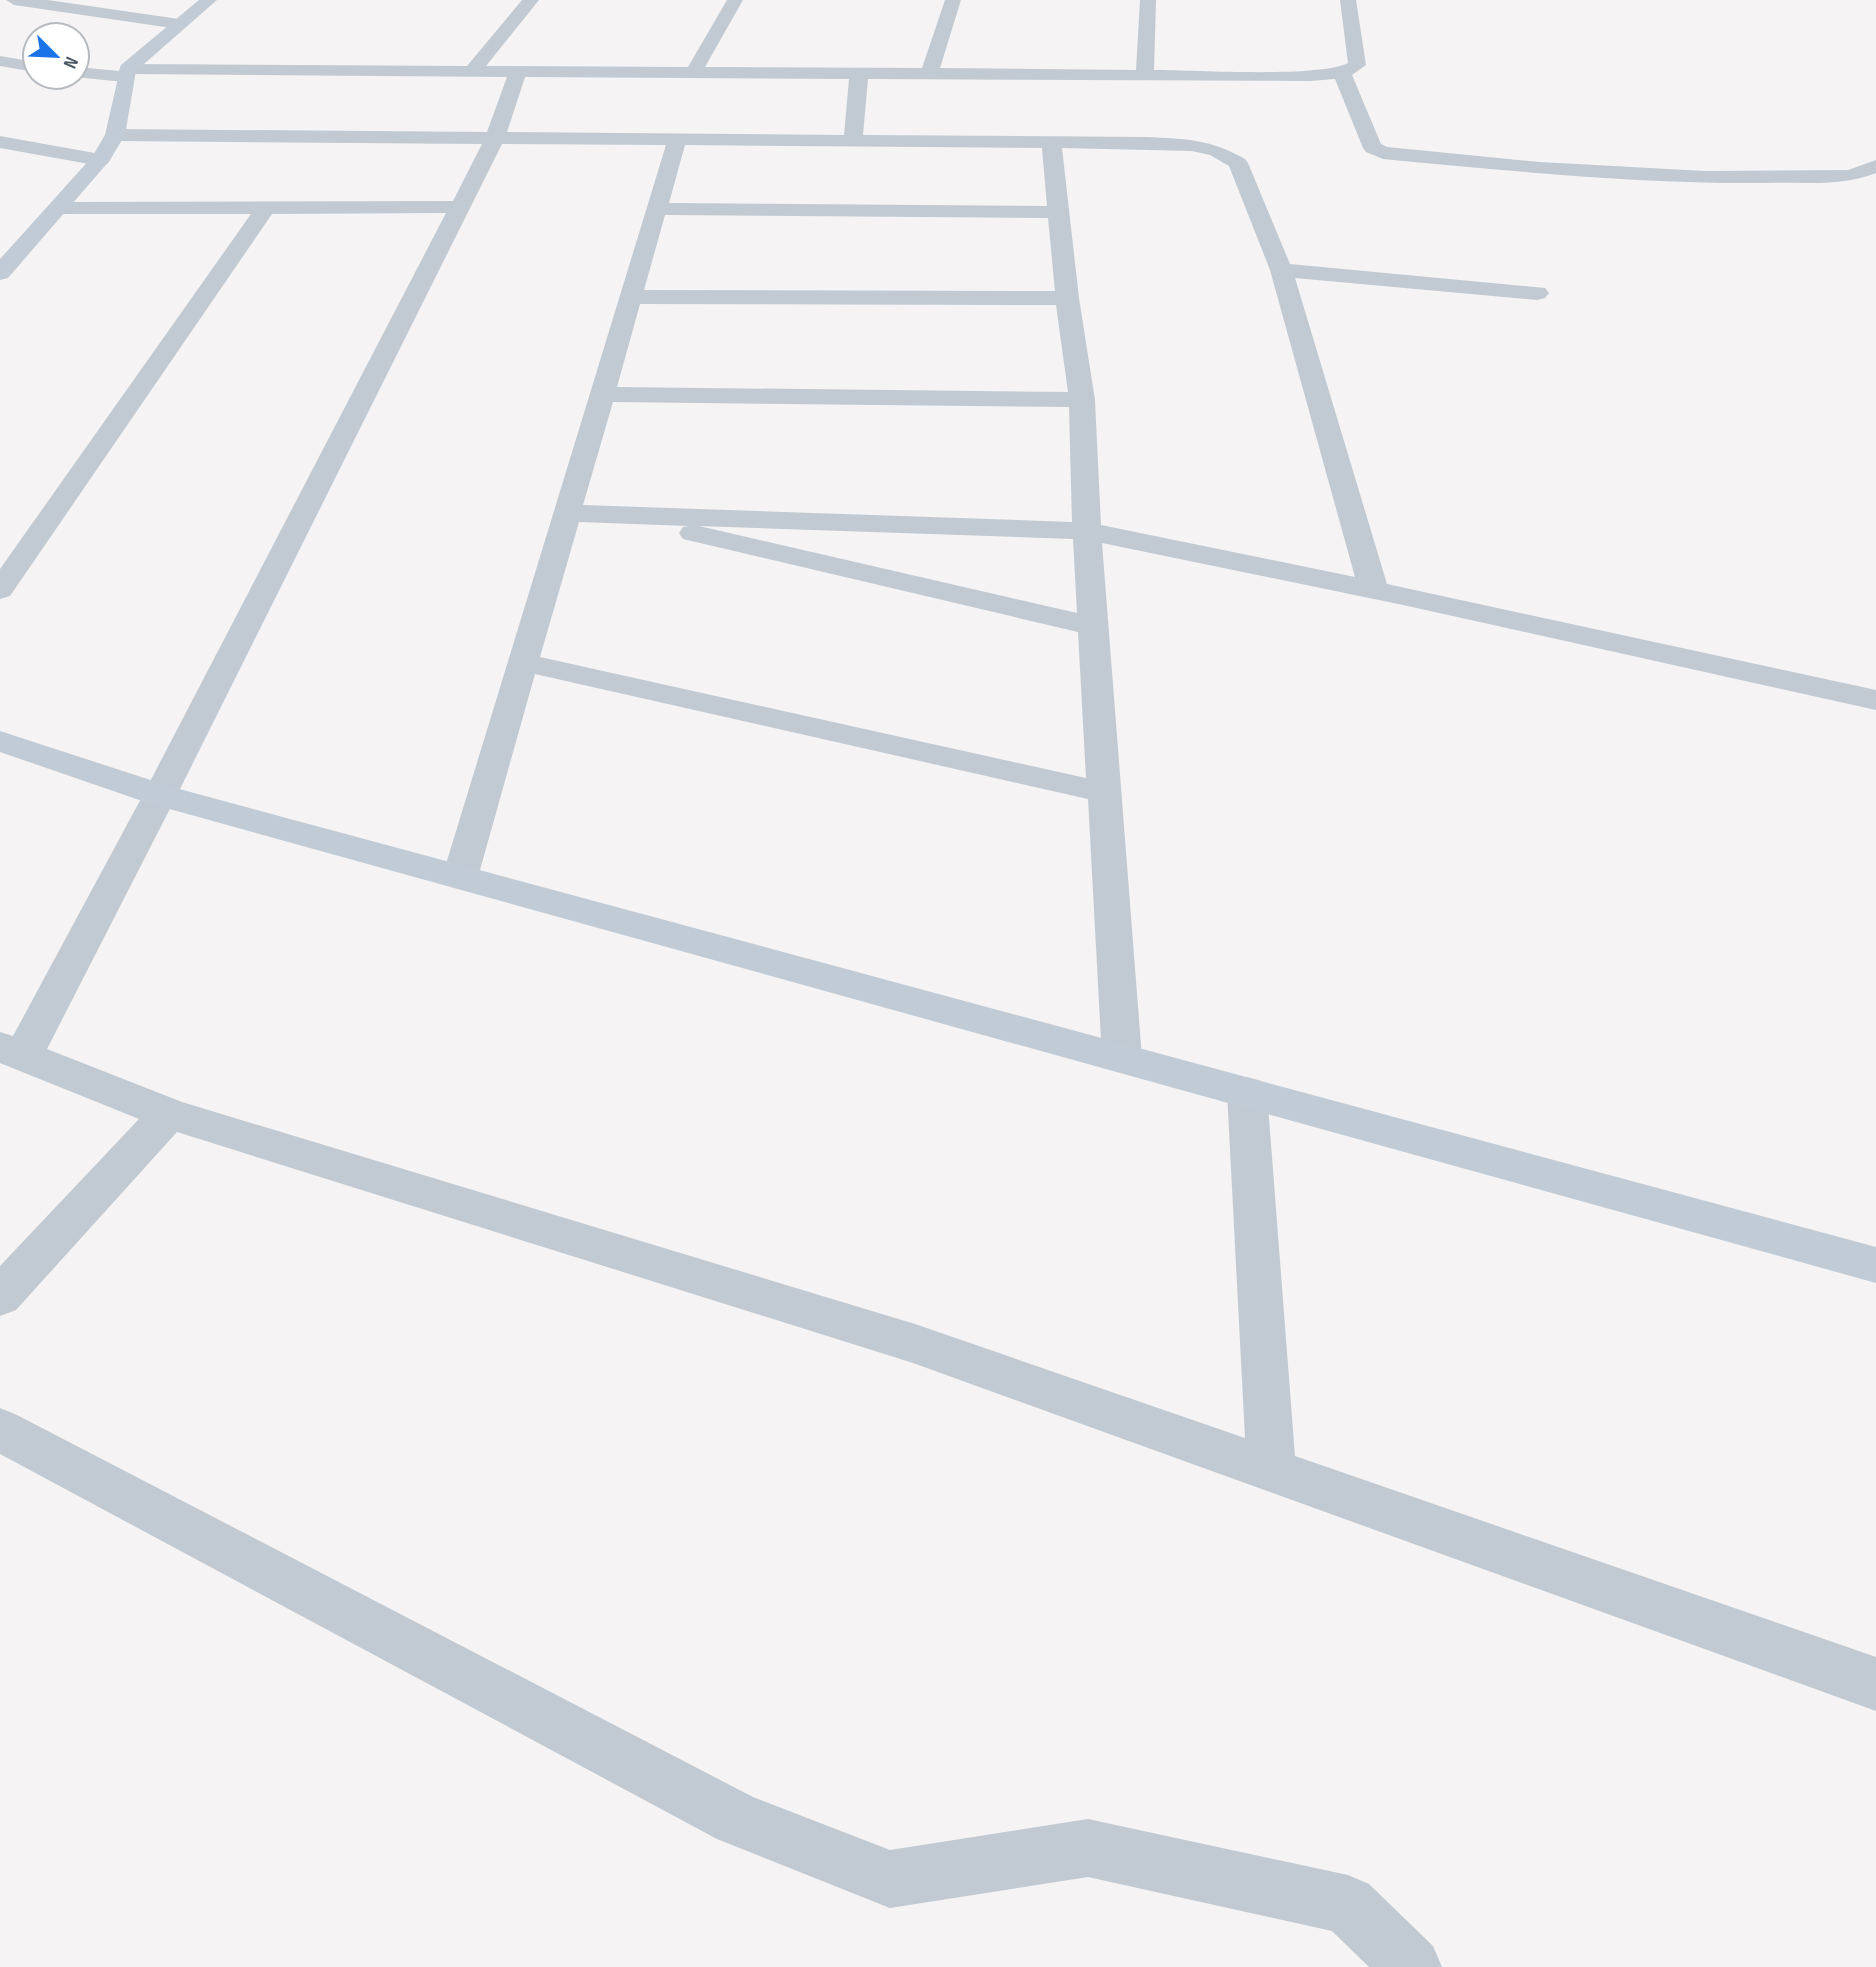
<svg xmlns="http://www.w3.org/2000/svg" width="1876" height="1967" viewBox="0 0 1876 1967" font-family="'Sofia Sans Condensed',sans-serif">
  <style>
    .lines { fill: none; stroke-linecap: round; stroke-linejoin: round }
    .street { fill: #c1cad2; fill-rule: evenodd }
    .secondary { fill: #c1cbd6; fill-rule: evenodd }
  </style>
  <rect width="100%" height="100%" fill="#f5f3f3"/>
  <g class="lines">
    <path class="street" d="M 6,0 L 48,0 L 179,19 L 188,24 L 179,29 L 14,5 Z
      M 522,0 L 539,0 L 486,66 L 688,67 L 727,0 L 743,0 L 705,67 L 922,68 L 945,0 L 961,0 L 940,68 L 1136,70 L 1140,0 L 1156,0 L 1154,70 C 1195,70 1318,78 1348,63 L 1340,0 L 1356,0 L 1366,65 L 1352,75 L 1381,144 L 1387,147 L 1540,162 L 1705,171 L 1848,170 L 1876,160 L 1876,173 C 1841,187 1803,182 1766,183 C 1638,184 1510,171 1383,159 L 1366,152 L 1363,148 L 1335,79 L 1310,81 L 868,79 L 863,135 L 1147,137 C 1185,139 1211,139 1245,159 L 1248,163 L 1290,264 L 1545,288 L 1549,293 L 1545,298 L 1537,300 L 1295,278 L 1387,584 L 1876,690 L 1876,710 L 1403,605 L 1102,543 L 1142,1058 L 1136,1068 L 1122,1073 L 1108,1068 L 1102,1058 L 1088,799 L 535,674 L 478,877 L 473,885 L 460,889 L 447,885 L 442,877 L 666,145 L 502,144 L 177,795 L 47,1049 L 182,1102 L 915,1324 L 1245,1438 L 1227,1092 L 1233,1081 L 1247,1077 L 1261,1081 L 1267,1092 L 1295,1456 L 1876,1657 L 1876,1711 L 913,1363 L 177,1132 L 16,1310 L 0,1316 L 0,1266 L 139,1119 L 0,1063 L 0,1032 L 13,1036 L 143,795 L 446,213 L 272,214 L 10,596 L 0,599 L 0,569 L 251,214 L 59,214 L 52,212 L 48,208 L 52,204 L 59,202 L 453,201 L 482,144 L 115,141 L 105,135 L 115,129 L 487,132 L 507,77 L 131,74 L 133,77 L 130,81 L 124,82 L 75,77 L 77,67 L 119,71 L 121,65 L 127,64 L 467,66 ZM 525,77 L 849,79 L 844,135 L 507,132 ZM 685,145 L 1042,148 L 1047,206 L 669,203 ZM 1062,148 L 1192,151 L 1210,155 L 1229,166 L 1270,270 L 1355,577 L 1101,525 L 1095,400 L 1079,298 ZM 665,215 L 1048,218 L 1055,291 L 644,290 ZM 640,304 L 1056,305 L 1068,392 L 617,387 ZM 613,402 L 1069,407 L 1072,522 L 583,505 ZM 579,522 L 689,526 L 683,527 L 679,533 L 683,539 L 1078,632 L 1086,778 L 540,657 ZM 699,526 L 1073,539 L 1077,613 Z
      M 0,56 L 35,62 L 35,72 L 0,66 Z
      M 0,136 L 100,154 L 107,156 L 110,160 L 107,164 L 100,166 L 0,148 Z
      M 0,1408 L 17,1415 L 753,1797 L 890,1850 L 1088,1819 L 1348,1875 L 1369,1884 L 1433,1946 L 1442,1967 L 1369,1967 L 1332,1931 L 1088,1877 L 890,1908 L 717,1839 L 0,1454 Z"/>
    <path class="secondary" d="M 199,0 L 217,0 L 136,71 L 125,135 L 110,160 L 8,278 L 0,280 L 0,259 L 92,157 L 105,135 L 121,65 Z
      M 0,731 L 172,787 L 1876,1247 L 1876,1283 L 148,803 L 0,752 Z"/>
  </g>
  <g transform="translate(56 56) rotate(114)"><circle r="33" fill="#ffffff" stroke="#b7bbc0" stroke-width="2"/>
  <path d="M0-5L12 26L0 18L-12 26Z" fill="#1a73e8"/>
  <text y="-10" font-size="19" font-weight="bold" text-anchor="middle" fill="#4a5661">N</text>
  </g>
</svg>
